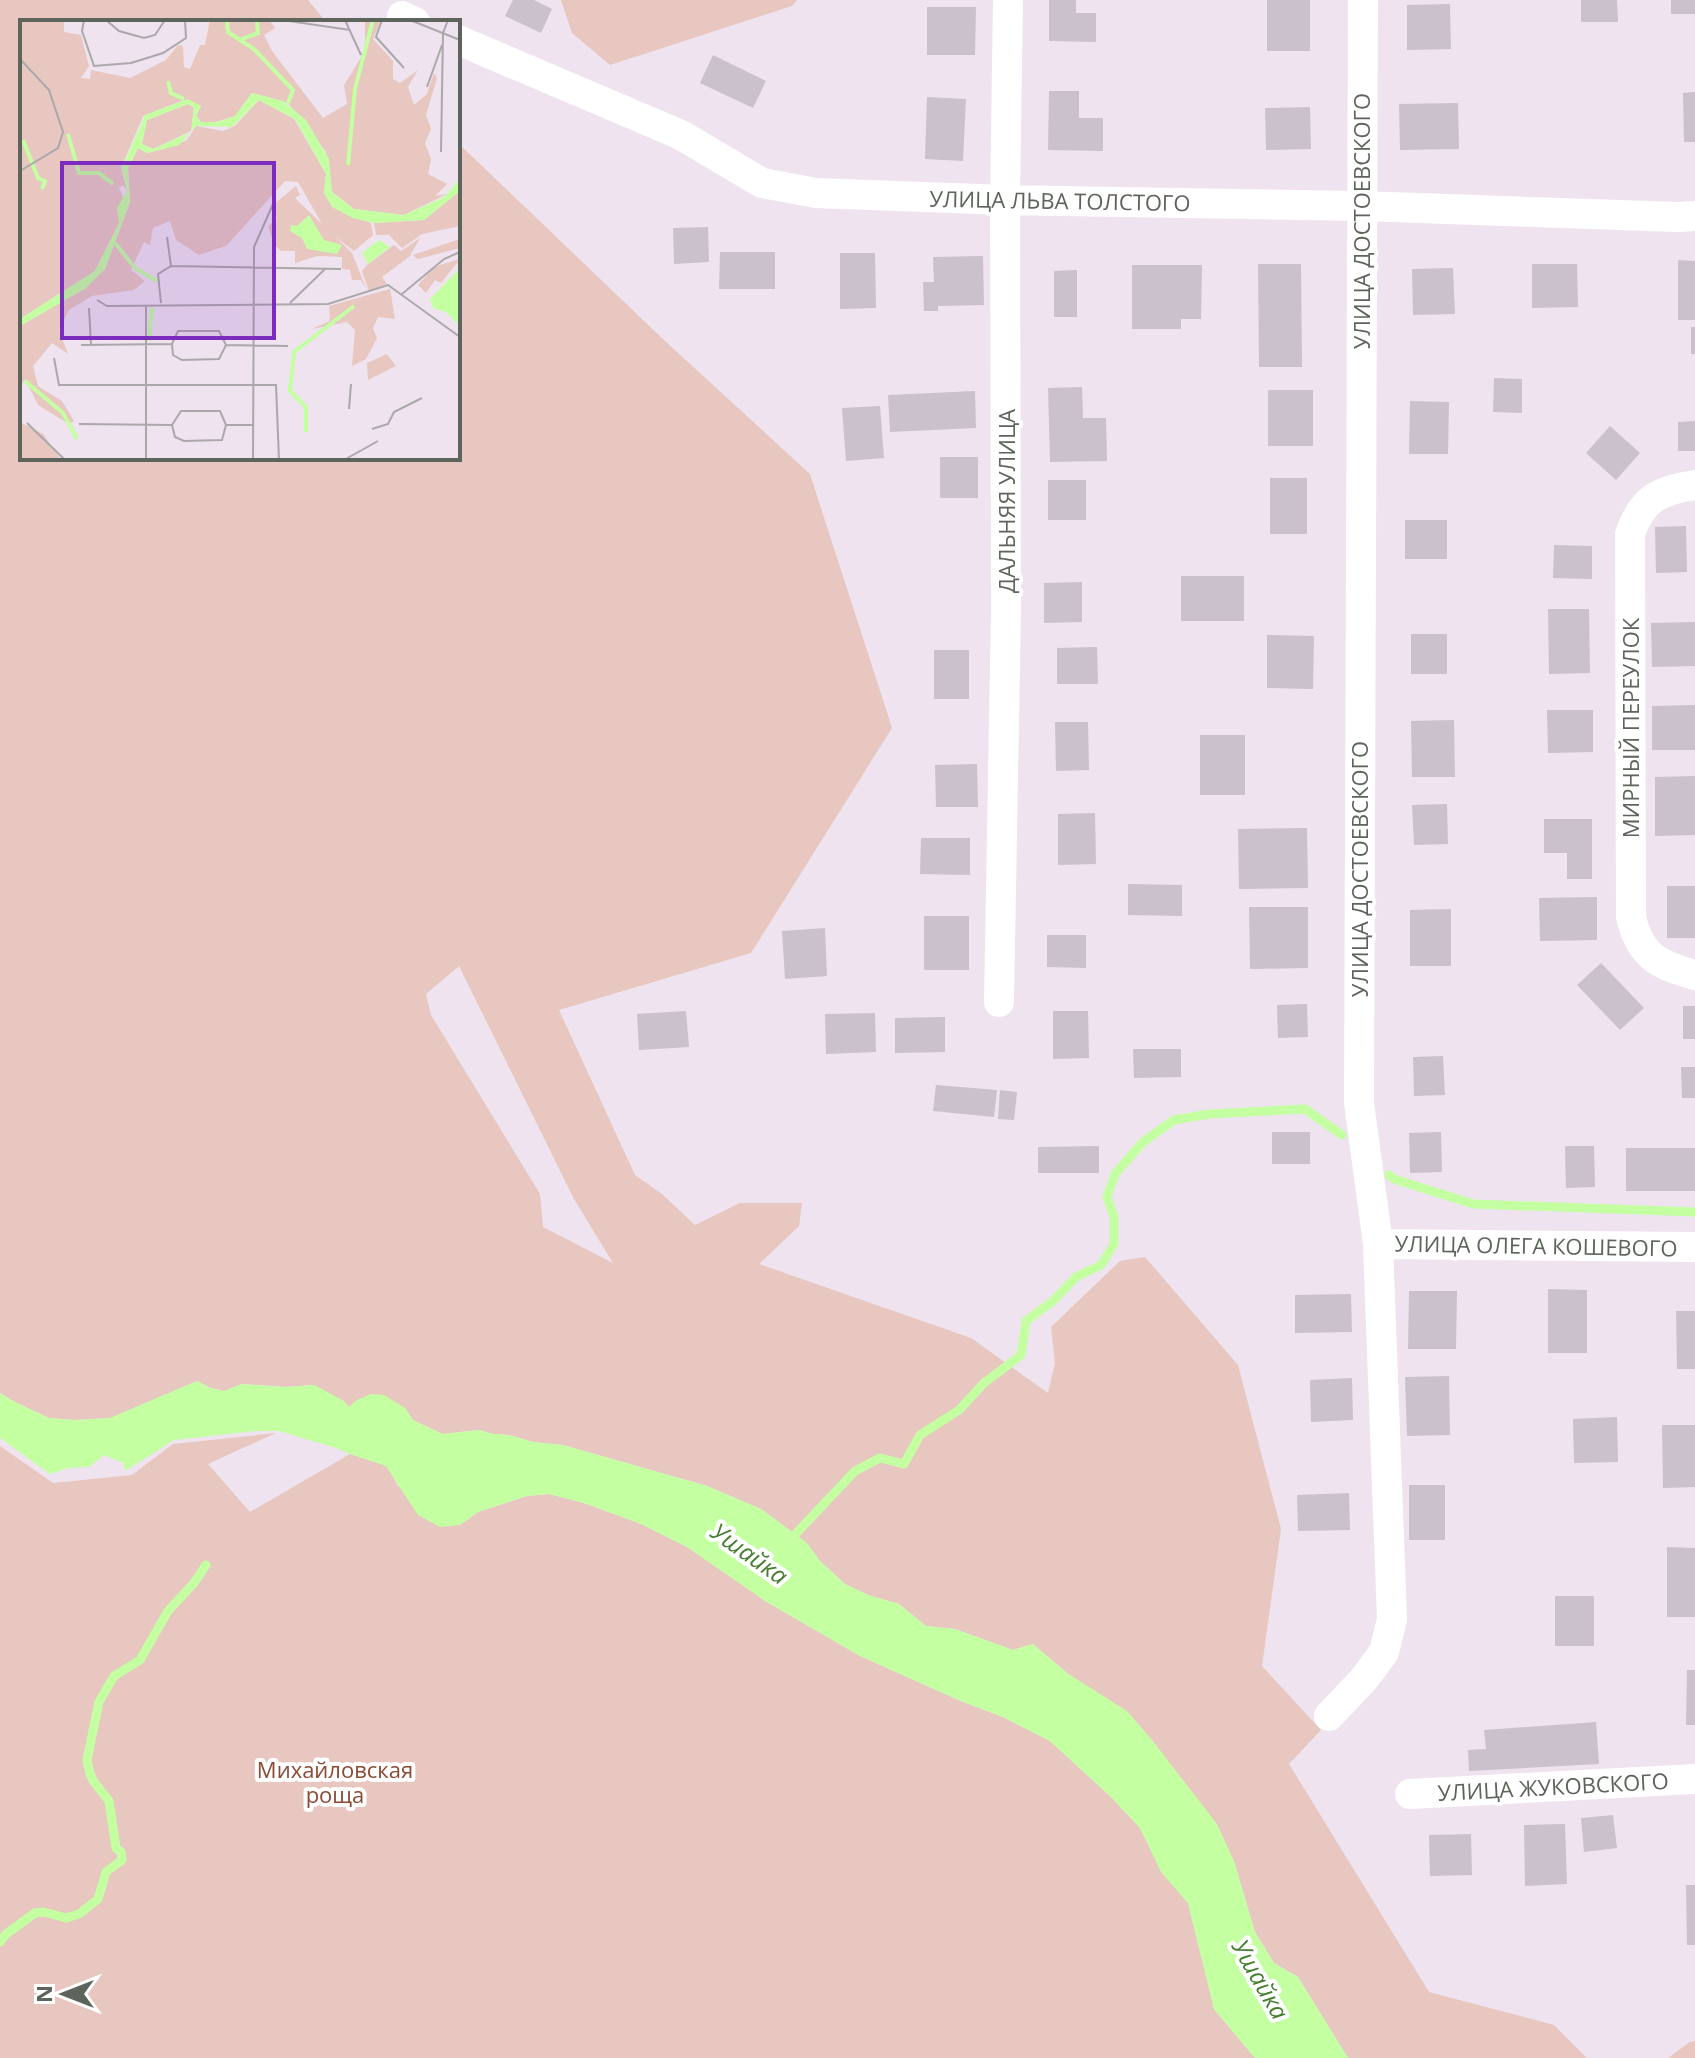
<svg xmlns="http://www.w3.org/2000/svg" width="1695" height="2058" viewBox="0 0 1695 2058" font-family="'Open Sans',sans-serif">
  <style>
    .green { fill: #e7c7bf; fill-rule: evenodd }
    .water { fill: #c4ffa2 }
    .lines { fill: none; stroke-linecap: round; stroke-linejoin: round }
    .stream { stroke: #c4ffa2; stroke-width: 9 }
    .building { fill: #cac1cc }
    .street { stroke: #fff; stroke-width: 30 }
    .labels { text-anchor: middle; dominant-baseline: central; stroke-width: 8; stroke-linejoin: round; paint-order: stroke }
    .street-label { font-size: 22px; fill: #5d645b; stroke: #fff }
    .park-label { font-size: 22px; fill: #8a4a34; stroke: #fff }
    .water-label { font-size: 24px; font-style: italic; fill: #457e2e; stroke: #fff }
    .inset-river { fill: none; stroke: #c4ffa2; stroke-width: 4 }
    .inset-road { fill: none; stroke: #aba8aa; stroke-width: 2 }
    .view { fill: #7b2cbf; fill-opacity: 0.15; stroke: #7b2cbf; stroke-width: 4 }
    .inset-edge { fill: none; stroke: #5d645b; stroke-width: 4 }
  </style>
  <rect width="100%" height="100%" fill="#eee3ee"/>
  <path class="green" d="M 0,0 L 308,0 L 326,22 L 22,22 L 22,458 L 458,458 L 458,143 L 665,341 L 810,474 L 892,728 L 751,953 L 559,1010 L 635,1175 L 662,1194 L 695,1225 L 740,1203 L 802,1203 L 799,1226 L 759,1264 L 971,1338 L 1048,1393 L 1055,1363 L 1051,1327 L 1120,1261 L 1145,1257 L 1238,1365 L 1281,1529 L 1262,1666 L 1321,1730 L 1289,1764 L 1429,1992 L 1554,2025 L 1587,2058 L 1348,2058 L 1298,1977 L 1274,1963 L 1255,1932 L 1234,1861 L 1067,1673 L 1033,1644 L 1013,1650 L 955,1629 L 926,1626 L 899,1604 L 868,1595 L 845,1584 L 820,1561 L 807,1543 L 761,1509 L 707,1486 L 563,1445 L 533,1442 L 509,1435 L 493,1434 L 479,1430 L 442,1434 L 413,1420 L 405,1408 L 349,1408 L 314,1385 L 285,1387 L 242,1384 L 224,1391 L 211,1388 L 197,1381 L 111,1418 L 74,1420 L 49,1418 L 15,1402 L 0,1393 ZM 459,966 L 574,1199 L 613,1263 L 543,1227 L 540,1194 L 431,1015 L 426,994 Z
    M 561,0 L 797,0 L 792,6 L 610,65 L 572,33 Z
    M 276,1433 L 208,1464 L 250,1512 L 350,1454 L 387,1466 L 398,1486 L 460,1525 L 478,1512 L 527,1496 L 550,1494 L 587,1504 L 641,1524 L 687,1547 L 767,1602 L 860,1656 L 963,1702 L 1003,1717 L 1050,1741 L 1110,1796 L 1140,1828 L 1161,1871 L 1188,1903 L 1214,2009 L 1255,2058 L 0,2058 L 0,1446 L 53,1483 L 132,1475 L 173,1444 Z
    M 1695,2041 L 1695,2058 L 1668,2058 L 1690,2042 Z"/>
  <path class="water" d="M 197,1381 L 211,1388 L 224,1391 L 242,1384 L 285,1387 L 314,1385 L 344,1401 L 349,1407 L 357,1400 L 371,1394 L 384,1395 L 405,1408 L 413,1420 L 442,1434 L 479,1430 L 493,1434 L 509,1435 L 533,1442 L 563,1445 L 707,1486 L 761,1509 L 807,1543 L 820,1561 L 845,1584 L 868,1595 L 899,1604 L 926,1626 L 955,1629 L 1013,1650 L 1033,1644 L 1067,1673 L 1127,1711 L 1152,1740 L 1217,1824 L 1234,1861 L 1255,1932 L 1274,1963 L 1298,1977 L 1348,2058 L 1255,2058 L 1214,2009 L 1188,1903 L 1161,1872 L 1140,1828 L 1110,1796 L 1050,1741 L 1003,1717 L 963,1702 L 860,1656 L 767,1602 L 687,1547 L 641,1524 L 587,1504 L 549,1494 L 527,1496 L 478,1512 L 460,1525 L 440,1527 L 418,1515 L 386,1466 L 350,1454 L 336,1448 L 279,1431 L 255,1431 L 174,1440 L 125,1471 L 123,1463 L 104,1455 L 89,1467 L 69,1468 L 50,1474 L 0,1438 L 0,1393 L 15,1402 L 49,1418 L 74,1420 L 110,1418 Z"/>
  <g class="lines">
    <path class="stream" d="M 1389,1175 L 1394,1179 L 1473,1204 L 1695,1212
      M 788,1542 L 855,1471 L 880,1458 L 904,1464 L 920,1435 L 959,1410 L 984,1383 L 1021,1355 L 1026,1321 L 1053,1301 L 1076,1277 L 1101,1265 L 1114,1244 L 1114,1217 L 1107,1197 L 1115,1174 L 1143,1142 L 1174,1120 L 1209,1114 L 1305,1109 L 1342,1135
      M 0,1942 L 6,1934 L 35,1913 L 44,1912 L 66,1918 L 79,1914 L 98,1899 L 106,1872 L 122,1860 L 121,1852 L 116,1848 L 109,1801 L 94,1782 L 90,1774 L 87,1760 L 99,1702 L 114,1676 L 140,1660 L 168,1611 L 194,1583 L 206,1565"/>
  </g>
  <path class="building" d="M 513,0 L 534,0 L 552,9 L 541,33 L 505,16 Z
    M 1049,0 L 1076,0 L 1076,13 L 1096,13 L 1096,42 L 1049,41 Z
    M 1267,0 L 1310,0 L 1310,51 L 1267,51 Z
    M 1581,0 L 1617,0 L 1618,22 L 1581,22 Z
    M 1671,0 L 1695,0 L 1695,14 L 1671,14 Z
    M 1450,4 L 1451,49 L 1407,50 L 1407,5 Z
    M 927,7 L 976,7 L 975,55 L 927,55 Z
    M 713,55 L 766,81 L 753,108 L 700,83 Z
    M 1049,91 L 1079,91 L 1079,118 L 1103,118 L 1103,151 L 1048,150 Z
    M 1695,92 L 1695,142 L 1684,142 L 1683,93 Z
    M 927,97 L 966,99 L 963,161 L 925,159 Z
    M 1458,103 L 1459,149 L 1400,150 L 1399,104 Z
    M 1310,107 L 1311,149 L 1266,150 L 1265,108 Z
    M 708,227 L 709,262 L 674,264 L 673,228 Z
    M 720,252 L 775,252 L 775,289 L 719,289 Z
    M 840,253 L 875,253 L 876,308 L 840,309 Z
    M 983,256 L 984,305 L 938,306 L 938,311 L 924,311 L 923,282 L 934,282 L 933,257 Z
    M 1678,260 L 1695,261 L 1695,320 L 1678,320 Z
    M 1258,264 L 1301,264 L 1302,367 L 1259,367 Z
    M 1532,264 L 1577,264 L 1578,307 L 1532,308 Z
    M 1132,265 L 1202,265 L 1201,319 L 1181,319 L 1181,329 L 1132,329 Z
    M 1453,268 L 1455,314 L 1413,315 L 1412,269 Z
    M 1077,270 L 1077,317 L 1054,317 L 1054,271 Z
    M 1691,327 L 1695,327 L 1695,354 L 1691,354 Z
    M 1494,378 L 1522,379 L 1522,413 L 1493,412 Z
    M 1082,387 L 1083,418 L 1106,418 L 1107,461 L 1050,462 L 1048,388 Z
    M 1268,390 L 1313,390 L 1313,446 L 1268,446 Z
    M 975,391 L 976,428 L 890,432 L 888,395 Z
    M 1410,401 L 1449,402 L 1448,454 L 1409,454 Z
    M 880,406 L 884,458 L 846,461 L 842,408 Z
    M 1695,421 L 1695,451 L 1678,451 L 1678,422 Z
    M 1610,426 L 1640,453 L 1616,480 L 1586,453 Z
    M 940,457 L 978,457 L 978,498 L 940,498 Z
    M 1270,478 L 1307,478 L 1307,534 L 1270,534 Z
    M 1048,480 L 1086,480 L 1086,520 L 1048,520 Z
    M 1405,520 L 1447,520 L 1447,559 L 1405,559 Z
    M 1686,526 L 1687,572 L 1656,573 L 1655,527 Z
    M 1554,545 L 1592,546 L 1592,579 L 1553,578 Z
    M 1181,576 L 1244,576 L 1244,621 L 1181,621 Z
    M 1082,582 L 1082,622 L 1044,623 L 1044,583 Z
    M 1548,609 L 1589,609 L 1590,673 L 1549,674 Z
    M 1695,622 L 1695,666 L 1652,667 L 1651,623 Z
    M 1411,634 L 1447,634 L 1447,674 L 1411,674 Z
    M 1267,635 L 1314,636 L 1313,689 L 1267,688 Z
    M 1097,647 L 1098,684 L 1057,684 L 1057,648 Z
    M 934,650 L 969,650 L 969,699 L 934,699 Z
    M 1695,705 L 1695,750 L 1652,750 L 1652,706 Z
    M 1547,710 L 1593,710 L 1593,752 L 1548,753 Z
    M 1454,720 L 1455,777 L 1412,777 L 1411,721 Z
    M 1055,722 L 1088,722 L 1089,770 L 1056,771 Z
    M 1200,735 L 1245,735 L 1245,795 L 1200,795 Z
    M 977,764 L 978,807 L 936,807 L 935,765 Z
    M 1695,776 L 1695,835 L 1655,836 L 1655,777 Z
    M 1447,804 L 1448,844 L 1414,845 L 1412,805 Z
    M 1095,813 L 1096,864 L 1058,865 L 1058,814 Z
    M 1544,819 L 1592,819 L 1592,879 L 1567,879 L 1567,853 L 1544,853 Z
    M 1307,828 L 1308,888 L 1239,889 L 1238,829 Z
    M 921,838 L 970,838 L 970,875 L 920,874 Z
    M 1128,884 L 1182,885 L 1182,916 L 1128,915 Z
    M 1667,886 L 1695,886 L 1695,938 L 1667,938 Z
    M 1597,897 L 1597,940 L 1540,941 L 1539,898 Z
    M 1249,907 L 1308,907 L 1308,968 L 1250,969 Z
    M 1451,909 L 1451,966 L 1410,966 L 1410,910 Z
    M 924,916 L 969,916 L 969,970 L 924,970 Z
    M 825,928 L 827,976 L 785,979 L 782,931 Z
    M 1047,935 L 1086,935 L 1086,968 L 1047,967 Z
    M 1601,963 L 1644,1008 L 1620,1030 L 1577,985 Z
    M 1307,1004 L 1308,1037 L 1278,1038 L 1277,1005 Z
    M 1683,1006 L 1695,1006 L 1695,1039 L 1683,1039 Z
    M 686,1011 L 689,1047 L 639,1050 L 637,1014 Z
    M 1053,1011 L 1088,1011 L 1089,1058 L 1053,1059 Z
    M 875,1013 L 876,1052 L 826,1054 L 825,1014 Z
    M 945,1017 L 945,1052 L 895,1053 L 895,1018 Z
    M 1133,1049 L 1181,1049 L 1181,1077 L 1134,1078 Z
    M 1443,1056 L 1445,1095 L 1414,1096 L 1413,1057 Z
    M 1681,1067 L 1695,1067 L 1695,1098 L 1682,1098 Z
    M 936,1085 L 997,1090 L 994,1117 L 933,1111 Z
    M 1000,1090 L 1017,1092 L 1014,1120 L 998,1119 Z
    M 1272,1132 L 1310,1132 L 1310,1164 L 1272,1164 Z
    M 1441,1132 L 1442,1172 L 1410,1173 L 1409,1133 Z
    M 1099,1146 L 1099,1173 L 1038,1173 L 1038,1147 Z
    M 1565,1146 L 1594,1146 L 1595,1187 L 1566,1188 Z
    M 1626,1148 L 1695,1148 L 1695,1191 L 1626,1191 Z
    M 1548,1289 L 1587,1290 L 1587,1353 L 1548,1353 Z
    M 1409,1291 L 1457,1291 L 1456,1349 L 1408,1349 Z
    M 1351,1294 L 1352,1332 L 1295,1333 L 1295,1295 Z
    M 1676,1311 L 1695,1311 L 1695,1369 L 1677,1369 Z
    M 1449,1376 L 1450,1435 L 1407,1436 L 1405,1377 Z
    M 1352,1378 L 1353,1420 L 1311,1422 L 1310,1380 Z
    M 1617,1417 L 1618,1462 L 1574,1463 L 1573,1419 Z
    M 1662,1425 L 1695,1425 L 1695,1487 L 1663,1488 Z
    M 1409,1485 L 1445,1485 L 1445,1540 L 1409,1540 Z
    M 1349,1493 L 1350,1530 L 1298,1531 L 1297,1495 Z
    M 1667,1547 L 1695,1548 L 1695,1617 L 1667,1617 Z
    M 1555,1596 L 1594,1596 L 1594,1646 L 1555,1646 Z
    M 1687,1670 L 1695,1670 L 1695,1725 L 1686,1725 Z
    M 1596,1722 L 1599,1764 L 1469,1771 L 1468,1750 L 1486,1749 L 1484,1730 Z
    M 1613,1815 L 1617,1848 L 1584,1852 L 1581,1818 Z
    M 1565,1824 L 1567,1884 L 1525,1886 L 1524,1825 Z
    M 1471,1834 L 1472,1875 L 1430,1876 L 1429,1835 Z
    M 1686,1885 L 1695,1885 L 1695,1945 L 1687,1945 Z"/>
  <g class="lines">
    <path class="street" d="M 402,16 L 415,22
      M 458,40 L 681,135 L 762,183 L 816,193 L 1005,200 L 1361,206 L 1678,217 L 1695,216
      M 1695,485 C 1659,490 1642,499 1630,534 L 1631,917 C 1640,956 1658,965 1695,975
      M 999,1002 L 1006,609 L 1005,200 L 1008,0
      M 1378,1244 L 1695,1247
      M 1329,1716 L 1364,1679 L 1384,1652 L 1392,1619 L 1378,1244 L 1359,1103 L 1363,0
      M 1410,1794 L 1695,1779"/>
  </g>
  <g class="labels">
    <g class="street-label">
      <text transform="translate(1060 200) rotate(1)">УЛИЦА ЛЬВА ТОЛСТОГО</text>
      <text transform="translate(1361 221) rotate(-90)">УЛИЦА ДОСТОЕВСКОГО</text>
      <text transform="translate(1006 501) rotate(-90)">ДАЛЬНЯЯ УЛИЦА</text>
      <text transform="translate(1630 728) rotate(-90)">МИРНЫЙ ПЕРЕУЛОК</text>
      <text transform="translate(1359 869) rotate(-90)">УЛИЦА ДОСТОЕВСКОГО</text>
      <text transform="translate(1536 1245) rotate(1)">УЛИЦА ОЛЕГА КОШЕВОГО</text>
      <text transform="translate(1553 1786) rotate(-3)">УЛИЦА ЖУКОВСКОГО</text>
    </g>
    <g class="park-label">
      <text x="335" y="1769">Михайловская<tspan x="335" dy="25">роща</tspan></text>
    </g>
    <g class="water-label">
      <text transform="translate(750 1553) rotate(35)">Ушайка</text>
      <text transform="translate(1261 1979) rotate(60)">Ушайка</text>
    </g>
  </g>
  <g transform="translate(20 20)">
    <rect width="440" height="440" fill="#eee3ee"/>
    <path d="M 0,0 L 44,0 L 44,12 L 61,15 L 69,46 L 61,58 L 70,59 L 71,50 L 110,58 L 146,40 L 158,25 L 163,26 L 164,47 L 170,49 L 180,25 L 185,25 L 190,0 L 249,0 L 255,8 L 244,15 L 252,31 L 303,98 L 327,84 L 324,65 L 345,31 L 345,0 L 361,0 L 353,19 L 373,41 L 373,59 L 380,63 L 398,50 L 388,67 L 394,85 L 407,74 L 414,53 L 417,58 L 406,95 L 411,109 L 405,123 L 411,139 L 408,154 L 427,164 L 415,176 L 427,174 L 384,195 L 334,189 L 312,172 L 306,132 L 268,83 L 232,73 L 215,96 L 192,103 L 181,102 L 176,95 L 181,86 L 164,80 L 123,96 L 101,148 L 107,171 L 103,165 L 99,168 L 104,179 L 99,203 L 75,251 L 0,299 ZM 239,80 L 274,99 L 306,154 L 304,173 L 312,186 L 351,203 L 353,215 L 334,231 L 305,209 L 278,162 L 265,161 L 206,226 L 179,235 L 156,220 L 150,201 L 133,208 L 130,225 L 124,222 L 111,250 L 125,261 L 114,270 L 72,276 L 49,290 L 39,310 L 48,334 L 32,323 L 13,346 L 18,366 L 42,381 L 54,401 L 49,404 L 18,385 L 5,359 L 0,367 L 0,306 L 62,270 L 85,249 L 110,182 L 108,148 L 118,128 L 127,133 L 144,129 L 167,120 L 176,106 L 203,111 L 215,106 ZM 168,84 L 174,88 L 171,111 L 133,129 L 122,124 L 127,100 ZM 276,166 L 280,175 L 275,178 L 332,233 L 347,271 L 341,260 L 332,260 L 330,250 L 322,249 L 322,237 L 297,236 L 275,243 L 275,231 L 261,231 L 254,224 L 248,206 L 257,199 L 254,184 ZM 440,171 L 440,206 L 402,214 L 382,228 L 369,215 L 356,215 L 354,203 L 404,200 ZM 400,218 L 390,236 L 362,257 L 367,264 L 349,271 L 342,251 L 347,245 L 374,225 L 381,231 ZM 440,219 L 440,228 L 398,239 L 393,235 ZM 440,239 L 421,263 L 415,260 L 406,273 L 398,265 L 414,247 ZM 370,269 L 375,299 L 358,297 L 353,308 L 357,318 L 346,339 L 332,346 L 335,310 L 327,302 L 292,309 L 310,301 L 309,286 ZM 367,334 L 376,346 L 348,360 L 347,343 ZM 0,402 L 23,414 L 41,440 L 0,440 Z" fill="#e7c7bf"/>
    <path d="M 232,73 L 263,81 L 286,100 L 309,139 L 312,172 L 334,189 L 384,195 L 424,177 L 440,159 L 440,171 L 404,200 L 354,203 L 333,198 L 312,187 L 304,173 L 306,154 L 275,99 L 239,80 L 212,107 L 176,106 L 159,125 L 127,133 L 118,128 L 108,148 L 110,182 L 85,249 L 66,268 L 0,306 L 0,299 L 75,251 L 99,203 L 97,188 L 107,171 L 102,148 L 125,95 L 168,79 L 181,86 L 176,96 L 181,102 L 198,102 L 215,96 ZM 168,84 L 174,88 L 171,112 L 133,129 L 122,124 L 127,100 ZM 289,195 L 304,220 L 322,225 L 317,234 L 287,229 L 282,218 L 270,211 L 271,205 L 277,206 ZM 359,220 L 370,227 L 348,244 L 342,233 ZM 440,248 L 440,306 L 426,292 L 413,288 L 410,279 Z" fill="#c4ffa2" fill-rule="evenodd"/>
    <path class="inset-river" d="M 207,0 L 208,12 L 234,29 L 273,70 L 268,83M 222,19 L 238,13 L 237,0M 148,61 L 151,73 L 164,79M 48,114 L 59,153 L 79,153 L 93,164M 3,120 L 18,158 L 25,161 L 22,169M 328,145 L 335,69 L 353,0M 95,223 L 115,248 L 137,261M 129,321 L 132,288M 5,361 L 43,393 L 57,419M 286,412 L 286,387 L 270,371 L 274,332 L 334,286"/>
    <path class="inset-road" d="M 64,0 L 62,11 L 74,46 L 111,43 L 143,33 L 166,18 L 165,0M 86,0 L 99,11 L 124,18 L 135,15 L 145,0M 262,0 L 330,10M 325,0 L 341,35M 362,0 L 356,17 L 384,48M 390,0 L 440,20M 0,39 L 29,70 L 43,112 L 38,128 L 0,151M 407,67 L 422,25M 421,132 L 423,13 L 428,0M 151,246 L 321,249M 382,274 L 424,239 L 440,232M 77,280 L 87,286 L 308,284 L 368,265 L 440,317M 141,283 L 138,254 L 151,246 L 147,217M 270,283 L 305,249M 126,285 L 126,440M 69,288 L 71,325M 152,324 L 158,311 L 199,311 L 206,325M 61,325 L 152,324 L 153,335 L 162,340 L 199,339 L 206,325 L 268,326M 34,338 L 39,365 L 256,365 L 259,440M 329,389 L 331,364M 7,403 L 45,440M 59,404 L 152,405 L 161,391 L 200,391 L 206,405 L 233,405M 152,405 L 155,417 L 164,421 L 202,420 L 206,405M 352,409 L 368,404 L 374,392 L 402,378M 233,440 L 234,227 L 253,184M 324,440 L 358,421"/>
    <path class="view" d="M 42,143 L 254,143 L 254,318 L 42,318 Z"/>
    <rect width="440" height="440" class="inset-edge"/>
  </g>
  <g transform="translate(64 1994) rotate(270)" stroke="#ffffff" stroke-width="6" paint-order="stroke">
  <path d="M0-6L14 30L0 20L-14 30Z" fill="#5d645b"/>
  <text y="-12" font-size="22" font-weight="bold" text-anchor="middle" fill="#5d645b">N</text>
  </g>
</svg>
